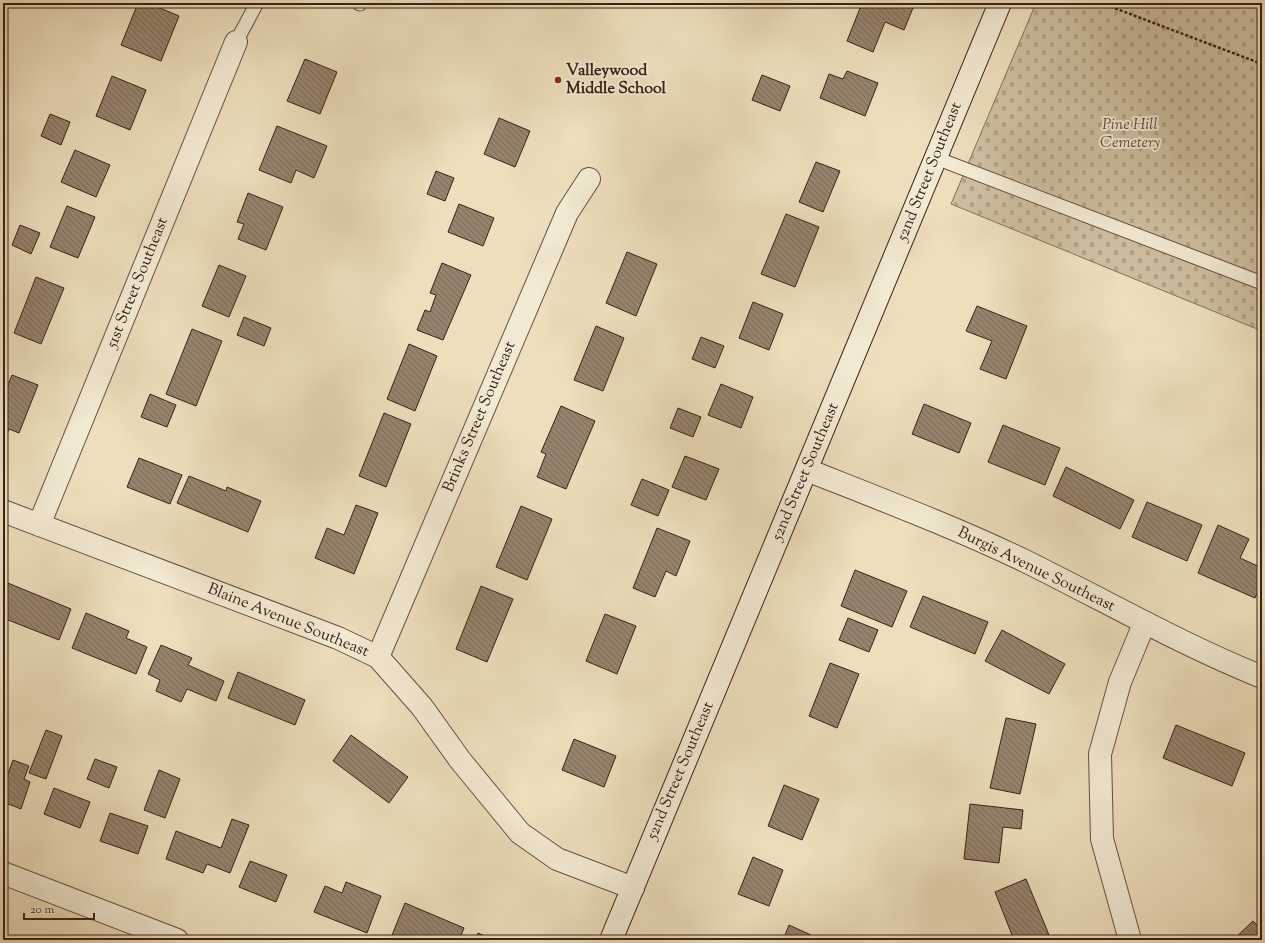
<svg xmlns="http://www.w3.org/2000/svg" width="1265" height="943" viewBox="0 0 1265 943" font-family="'Sorts Mill Goudy',serif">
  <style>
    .cemetery { fill: url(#cemetery-stones); stroke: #846f5c }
    .building { fill: url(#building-back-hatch); stroke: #392017 }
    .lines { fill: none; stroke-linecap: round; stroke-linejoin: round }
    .lane-casing { stroke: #665040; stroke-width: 15 }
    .street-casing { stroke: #665040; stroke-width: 24 }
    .secondary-casing { stroke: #392017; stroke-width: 24 }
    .path { stroke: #392017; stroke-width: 2.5; stroke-dasharray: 3 2; stroke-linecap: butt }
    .lane { stroke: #f3ead3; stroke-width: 13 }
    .street { stroke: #f3ead3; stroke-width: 22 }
    .secondary { stroke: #f3ead3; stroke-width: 22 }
    .poi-dot { fill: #8f2418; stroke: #f3ead3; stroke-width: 1.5 }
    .labels { text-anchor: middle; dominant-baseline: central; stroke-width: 4; stroke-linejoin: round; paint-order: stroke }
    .poi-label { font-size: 16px; font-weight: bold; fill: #392017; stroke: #f3ead3; text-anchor: start }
    .park-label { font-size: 16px; font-style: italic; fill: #5e4839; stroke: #f3ead3 }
    .street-label { font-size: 16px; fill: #392017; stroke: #f3ead3 }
  </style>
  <defs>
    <pattern id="cemetery-stones" width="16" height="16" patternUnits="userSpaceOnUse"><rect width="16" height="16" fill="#cebea0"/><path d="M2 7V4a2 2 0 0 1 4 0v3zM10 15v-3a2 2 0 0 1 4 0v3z" fill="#b2a389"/></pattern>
    <pattern id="building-back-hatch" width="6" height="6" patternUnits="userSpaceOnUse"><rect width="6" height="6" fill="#97836d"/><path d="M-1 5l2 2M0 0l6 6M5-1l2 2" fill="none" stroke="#7c6b59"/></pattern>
  </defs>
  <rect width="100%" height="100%" fill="#eddebc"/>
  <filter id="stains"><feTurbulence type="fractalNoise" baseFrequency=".005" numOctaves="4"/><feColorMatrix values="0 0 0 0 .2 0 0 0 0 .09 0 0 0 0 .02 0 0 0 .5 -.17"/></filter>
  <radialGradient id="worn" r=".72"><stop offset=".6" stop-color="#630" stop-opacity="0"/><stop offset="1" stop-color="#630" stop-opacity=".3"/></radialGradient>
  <path class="cemetery" d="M 1036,3 L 1262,3 L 1262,331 L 951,204 Z"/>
  <path class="building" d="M 138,3 L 148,3 L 179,16 L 161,61 L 121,45 Z
    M 862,3 L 915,3 L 904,30 L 885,22 L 873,52 L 847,41 Z
    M 305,59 L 337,72 L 320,114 L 287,101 Z
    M 847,71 L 878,83 L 865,116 L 820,98 L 829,74 L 843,79 Z
    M 762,75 L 790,86 L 780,111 L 752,100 Z
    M 112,76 L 146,90 L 130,130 L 96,116 Z
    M 50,114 L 70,122 L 61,145 L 41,136 Z
    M 499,118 L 530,131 L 515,167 L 484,154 Z
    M 277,126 L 327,146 L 314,178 L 296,170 L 291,183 L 259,170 Z
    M 75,150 L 110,165 L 96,197 L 61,182 Z
    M 816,162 L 840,171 L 823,212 L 799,202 Z
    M 436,171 L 454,178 L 445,201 L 427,194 Z
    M 248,193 L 283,207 L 266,250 L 238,239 L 244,224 L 237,222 Z
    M 459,204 L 494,218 L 483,246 L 448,232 Z
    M 67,206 L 95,217 L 78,258 L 50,247 Z
    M 786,214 L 819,227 L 795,287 L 761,274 Z
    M 20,225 L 40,233 L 31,254 L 12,245 Z
    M 627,252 L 657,264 L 636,316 L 606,303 Z
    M 442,263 L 471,275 L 443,340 L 417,330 L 425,310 L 430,312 L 436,295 L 430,293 Z
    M 219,265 L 246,276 L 229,317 L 202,306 Z
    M 36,277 L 64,288 L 41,344 L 14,333 Z
    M 753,302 L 783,314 L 769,350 L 739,338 Z
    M 977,306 L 1027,326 L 1006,379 L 980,369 L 992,341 L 966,331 Z
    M 244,317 L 271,328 L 264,346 L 237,335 Z
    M 596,326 L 624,338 L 603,391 L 574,380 Z
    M 192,329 L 222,341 L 196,406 L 166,394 Z
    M 701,337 L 724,346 L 715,368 L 692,359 Z
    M 409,344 L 437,356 L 415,411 L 387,399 Z
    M 12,375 L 38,385 L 19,433 L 9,429 L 4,441 L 3,398 Z
    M 721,384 L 753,397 L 741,428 L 708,415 Z
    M 150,394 L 176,405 L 167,427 L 141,417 Z
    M 924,404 L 971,423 L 959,453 L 912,434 Z
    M 561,406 L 595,421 L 566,489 L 537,477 L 546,454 L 541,452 Z
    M 678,408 L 701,417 L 693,437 L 670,428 Z
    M 384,413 L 411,424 L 386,487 L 359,476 Z
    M 1003,425 L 1060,448 L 1045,485 L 988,462 Z
    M 685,456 L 719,469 L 706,500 L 672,487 Z
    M 139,458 L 182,475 L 170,504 L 127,487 Z
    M 1066,467 L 1134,500 L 1120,529 L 1053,496 Z
    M 189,476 L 226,491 L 227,487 L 261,501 L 248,532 L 177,503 Z
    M 642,479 L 669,490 L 658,516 L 631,505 Z
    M 1147,502 L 1202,525 L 1187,561 L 1132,537 Z
    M 356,505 L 378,513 L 354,574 L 315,558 L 327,528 L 344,535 Z
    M 521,506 L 552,519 L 527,580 L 496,567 Z
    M 1218,525 L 1249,539 L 1240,558 L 1262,568 L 1262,582 L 1255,598 L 1198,573 Z
    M 657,528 L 690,541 L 676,576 L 666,571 L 655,597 L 633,588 Z
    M 855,570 L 907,591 L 892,627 L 841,606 Z
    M 3,581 L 71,609 L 59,640 L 3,618 Z
    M 481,586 L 513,599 L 487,662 L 456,649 Z
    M 923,596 L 988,622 L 975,654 L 910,627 Z
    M 86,613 L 129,631 L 126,638 L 147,647 L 136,674 L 72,648 Z
    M 605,614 L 636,626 L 617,674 L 586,661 Z
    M 848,618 L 878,630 L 869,652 L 839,640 Z
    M 1002,630 L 1065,664 L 1049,694 L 985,661 Z
    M 161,645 L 192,658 L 188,665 L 224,681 L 216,701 L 187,689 L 181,702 L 156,691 L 160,680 L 148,674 Z
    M 830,663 L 859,674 L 837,728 L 809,716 Z
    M 238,672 L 305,700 L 295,725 L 228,698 Z
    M 1006,718 L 1036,724 L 1020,794 L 990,788 Z
    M 1176,725 L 1245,753 L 1232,786 L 1163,758 Z
    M 46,730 L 62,736 L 46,779 L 29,773 Z
    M 351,735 L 408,777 L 389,803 L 333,761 Z
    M 574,739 L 616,756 L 604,787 L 562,770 Z
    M 95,759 L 117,767 L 109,788 L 87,779 Z
    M 13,760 L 29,766 L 24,779 L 30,782 L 21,809 L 3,802 L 3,772 L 8,774 Z
    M 159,770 L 180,779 L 165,818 L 144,810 Z
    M 784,785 L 819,799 L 802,840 L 768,826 Z
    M 54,788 L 90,802 L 80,828 L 44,814 Z
    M 970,804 L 1023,810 L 1021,829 L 1003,827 L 999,863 L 964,859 Z
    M 110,813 L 148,826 L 138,854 L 100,841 Z
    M 232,819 L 249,825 L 230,873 L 207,864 L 203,873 L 166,859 L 176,831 L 221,848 Z
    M 753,857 L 783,870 L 769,906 L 738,894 Z
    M 250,861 L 287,875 L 276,902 L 239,887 Z
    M 1026,879 L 1049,935 L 1037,940 L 1014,940 L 995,892 Z
    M 346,882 L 381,896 L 367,933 L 314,912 L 325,886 L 342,893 Z
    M 405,903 L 464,928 L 459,940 L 390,940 Z
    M 1253,921 L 1262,930 L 1262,940 L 1233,940 Z
    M 789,925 L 811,935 L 809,940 L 783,940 Z
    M 478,933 L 494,940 L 475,940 Z"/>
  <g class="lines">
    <defs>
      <path id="lane" d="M 358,3 L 360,4
        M 236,42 L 257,3
        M 936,158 L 1262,283"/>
      <path id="street" d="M 807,470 C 880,499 954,527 1025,561 C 1104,600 1180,644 1262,677
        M 3,511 L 338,638 L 378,657 L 422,707 L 460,760 L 520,833 L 557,859 L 633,888
        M 39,525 L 236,42
        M 378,657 L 567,213 L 589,179
        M 3,873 L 177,940
        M 1130,940 L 1102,839 L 1100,754 L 1120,682 L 1144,624"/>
      <path id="secondary" d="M 611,940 L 1000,3"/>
    </defs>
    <use href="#lane" class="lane-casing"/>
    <use href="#street" class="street-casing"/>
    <use href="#secondary" class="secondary-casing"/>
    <path class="path" d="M 1101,3 L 1262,64"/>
    <use href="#lane" class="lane"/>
    <use href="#street" class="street"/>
    <use href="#secondary" class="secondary"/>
  </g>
  <circle class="poi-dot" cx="558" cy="80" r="4"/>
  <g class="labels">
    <g class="poi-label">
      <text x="566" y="71">Valleywood<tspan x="566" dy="18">Middle School</tspan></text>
    </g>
    <g class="park-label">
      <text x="1130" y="125">Pine Hill<tspan x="1130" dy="18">Cemetery</tspan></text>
    </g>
    <g class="street-label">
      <text transform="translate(930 172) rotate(-68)">52nd Street Southeast</text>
      <text transform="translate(138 283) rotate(-68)">51st Street Southeast</text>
      <text transform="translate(480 417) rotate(-67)">Brinks Street Southeast</text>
      <text transform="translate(806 472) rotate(-67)">52nd Street Southeast</text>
      <text transform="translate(1036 570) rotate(26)">Burgis Avenue Southeast</text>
      <text transform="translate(288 621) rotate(22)">Blaine Avenue Southeast</text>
      <text transform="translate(681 771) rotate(-67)">52nd Street Southeast</text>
    </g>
  </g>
  <rect width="1265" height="943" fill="none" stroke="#eddebc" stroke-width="16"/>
  <rect x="4" y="4" width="1257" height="935" fill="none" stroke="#392017" stroke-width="2"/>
  <rect x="8" y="8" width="1249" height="927" fill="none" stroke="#392017"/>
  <path d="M24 913v6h70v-6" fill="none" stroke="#392017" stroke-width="2"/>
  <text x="30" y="913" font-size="12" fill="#392017" stroke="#f3ead3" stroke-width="3" paint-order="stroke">20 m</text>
  <rect width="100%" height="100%" filter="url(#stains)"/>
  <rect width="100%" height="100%" fill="url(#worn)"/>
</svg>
